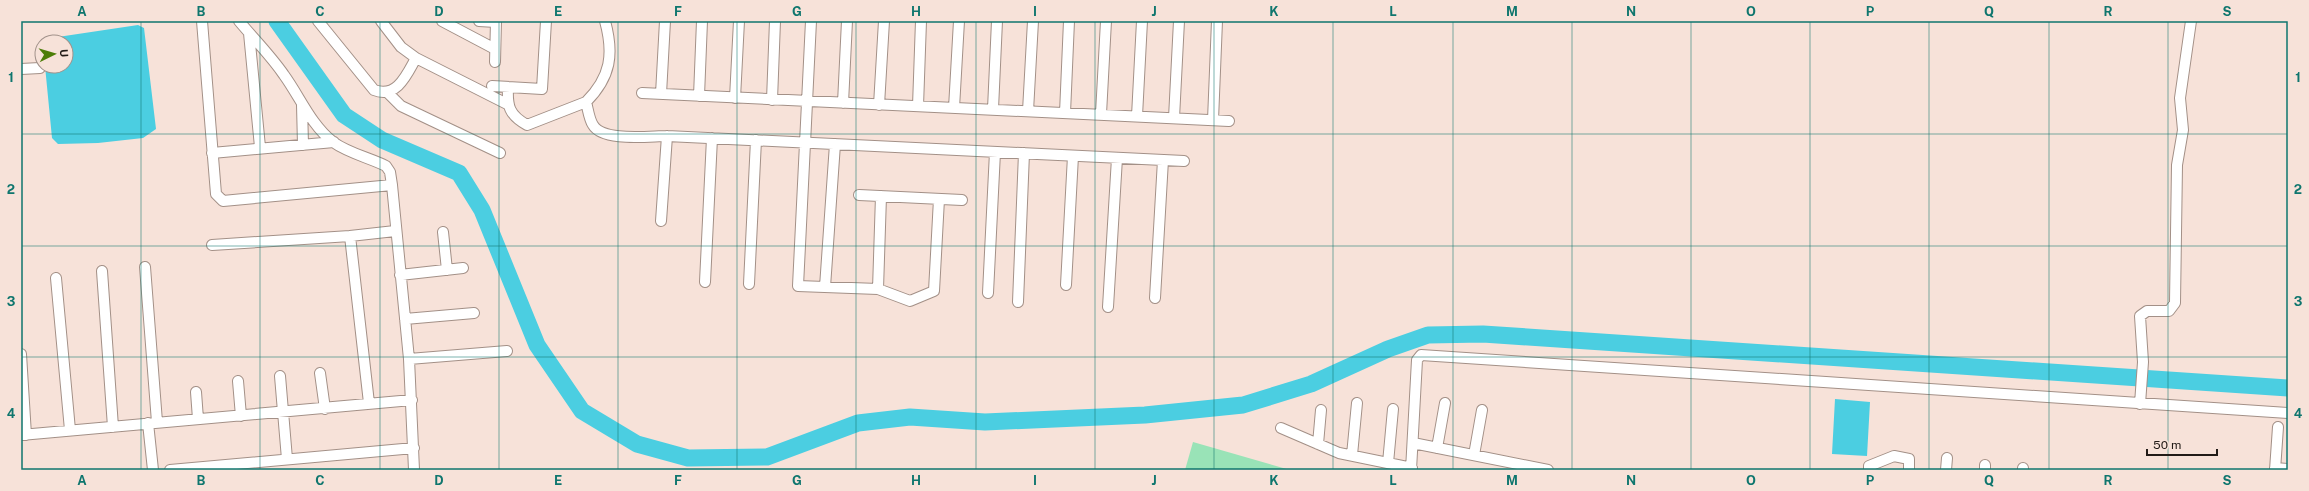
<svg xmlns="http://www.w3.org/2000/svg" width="2309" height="491" viewBox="0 0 2309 491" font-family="'Public Sans',sans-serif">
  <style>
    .green { fill: #99e3b7 }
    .water { fill: #4bcee1 }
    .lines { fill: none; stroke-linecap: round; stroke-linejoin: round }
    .river { stroke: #4bcee1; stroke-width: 17 }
    .street-casing { stroke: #a39087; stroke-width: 12 }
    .street { stroke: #fff; stroke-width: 10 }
    .grid { fill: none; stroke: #0f766e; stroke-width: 1; stroke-opacity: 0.55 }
    .neatline { fill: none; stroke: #0f766e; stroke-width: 1.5 }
    .grid-label { font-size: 13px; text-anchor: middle; font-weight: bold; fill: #0f766e }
  </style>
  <rect width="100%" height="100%" fill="#f7e2d9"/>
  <path class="green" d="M 1193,442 L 1290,470 L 1185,470 Z"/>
  <path class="water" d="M 138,25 L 144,28 L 156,129 L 143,138 L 98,143 L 58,144 L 52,138 L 45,66 L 66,66 L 66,42 L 46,42 L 51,38 Z
    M 1835,399 L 1870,402 L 1867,456 L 1832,454 Z"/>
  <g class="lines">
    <path class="river" d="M 277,21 L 344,115 L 382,140 L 459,173 L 482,210 L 537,345 L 582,411 L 637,444 L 688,458 L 767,457 L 858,423 L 910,417 L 985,422 L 1145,415 L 1243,405 L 1311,384 L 1388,349 L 1428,335 L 1483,334 L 2288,388"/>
    <defs>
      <path id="street" d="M 202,21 L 216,194 L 223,201 L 392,185 L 409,359 L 414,470
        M 239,21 C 254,39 271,56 284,75 C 300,97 311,125 333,142 C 348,153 370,158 386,166 L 390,172 L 392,185
        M 318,21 L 374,90 C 397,99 407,74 416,58
        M 381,21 L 401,47 L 416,58 L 507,104
        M 442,21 L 495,49
        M 479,21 L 496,22
        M 605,21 C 614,54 611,77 586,102 C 588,109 589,119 593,125 C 603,142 649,136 667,136 L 1184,161
        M 811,21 L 798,286 L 878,289 L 910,301 L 934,291 L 939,199
        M 249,33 L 260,147
        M 495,62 L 496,21
        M 21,69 L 40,68
        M 492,86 L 542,89 L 546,21
        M 508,87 C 507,106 509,115 527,125 L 586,102
        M 388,93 L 401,106 L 500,153
        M 642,93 L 1229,121
        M 661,94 L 665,21
        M 699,96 L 702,21
        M 735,98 L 739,21
        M 772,100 L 775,21
        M 843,103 L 847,21
        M 302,105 L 303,145
        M 879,105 L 884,21
        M 918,106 L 921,21
        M 954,108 L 959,21
        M 993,109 L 997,21
        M 1028,111 L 1033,21
        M 1065,113 L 1069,21
        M 1101,114 L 1106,21
        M 1137,116 L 1142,21
        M 1174,118 L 1179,21
        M 1213,120 L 1217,21
        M 212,153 L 334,142
        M 859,195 L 962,200
        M 661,221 L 667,136
        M 443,232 L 447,270
        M 350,236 L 395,231
        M 212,245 L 350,236 L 369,403
        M 145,267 L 157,422
        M 102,271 L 113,427
        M 400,275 L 463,268
        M 56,278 L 70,430
        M 705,282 L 712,138
        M 749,284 L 756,140
        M 1066,285 L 1073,156
        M 825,287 L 835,144
        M 878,289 L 881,196
        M 988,293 L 995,152
        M 1155,298 L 1163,160
        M 1018,302 L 1024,153
        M 1108,307 L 1117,158
        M 405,319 L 474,313
        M 21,354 L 26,435
        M 409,359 L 507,351
        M 320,373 L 325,409
        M 280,376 L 287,459
        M 238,381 L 241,416
        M 196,392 L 198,419
        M 2140,404 L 2143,362 L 2140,316 L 2147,311 L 2169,311 L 2175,303 L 2177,165 L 2183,130 L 2180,98 L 2191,21
        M 148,423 L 153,470
        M 1281,428 L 1339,453 L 1412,468
        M 21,435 L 412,400
        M 1413,443 L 1548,470
        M 1318,444 L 1321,410
        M 1437,448 L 1445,403
        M 1352,455 L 1357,403
        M 1474,455 L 1482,410
        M 1388,463 L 1393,409
        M 2275,468 L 2288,469
        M 170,470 L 414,448
        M 1411,470 L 1417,360 L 1421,355 L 2288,413
        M 1869,470 L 1869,466 L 1894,456 L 1909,459 L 1909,470
        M 1946,470 L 1947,458
        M 1985,470 L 1985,465
        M 2023,470 L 2023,468
        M 2275,470 L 2278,427"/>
    </defs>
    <use href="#street" class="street-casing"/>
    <use href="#street" class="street"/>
  </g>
  <path class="grid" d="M 141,21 L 141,470M 260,21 L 260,470M 380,21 L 380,470M 499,21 L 499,470M 618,21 L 618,470M 737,21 L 737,470M 856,21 L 856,470M 976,21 L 976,470M 1095,21 L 1095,470M 1214,21 L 1214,470M 1333,21 L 1333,470M 1453,21 L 1453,470M 1572,21 L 1572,470M 1691,21 L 1691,470M 1810,21 L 1810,470M 1929,21 L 1929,470M 2049,21 L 2049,470M 2168,21 L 2168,470M 21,134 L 2288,134M 21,246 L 2288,246M 21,357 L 2288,357"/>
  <rect width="2309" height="491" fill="none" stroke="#f7e2d9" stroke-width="44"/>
  <g transform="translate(54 54) rotate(85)"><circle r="19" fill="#f7e2d9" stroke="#a2928b"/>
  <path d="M0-3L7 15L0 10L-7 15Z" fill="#4d7d08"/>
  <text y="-6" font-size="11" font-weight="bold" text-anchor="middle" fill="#221b17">U</text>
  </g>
  <path d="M2147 449v6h70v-6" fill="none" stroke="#221b17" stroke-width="2"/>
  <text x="2153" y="449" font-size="12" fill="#221b17" stroke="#f7e2d9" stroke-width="3" paint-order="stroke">50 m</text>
  <rect x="22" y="22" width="2265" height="447" class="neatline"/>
  <g class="grid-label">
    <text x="82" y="16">A</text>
    <text x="201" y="16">B</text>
    <text x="320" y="16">C</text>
    <text x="439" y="16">D</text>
    <text x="558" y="16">E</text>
    <text x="678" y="16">F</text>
    <text x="797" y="16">G</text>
    <text x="916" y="16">H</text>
    <text x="1035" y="16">I</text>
    <text x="1154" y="16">J</text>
    <text x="1274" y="16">K</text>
    <text x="1393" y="16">L</text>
    <text x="1512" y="16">M</text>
    <text x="1631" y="16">N</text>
    <text x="1751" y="16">O</text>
    <text x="1870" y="16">P</text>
    <text x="1989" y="16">Q</text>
    <text x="2108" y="16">R</text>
    <text x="2227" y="16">S</text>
    <text x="11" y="82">1</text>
    <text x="2298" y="82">1</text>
    <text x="11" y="194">2</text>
    <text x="2298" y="194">2</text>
    <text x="11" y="306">3</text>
    <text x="2298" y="306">3</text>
    <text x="11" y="418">4</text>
    <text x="2298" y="418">4</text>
    <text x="82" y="485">A</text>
    <text x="201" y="485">B</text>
    <text x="320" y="485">C</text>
    <text x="439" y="485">D</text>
    <text x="558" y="485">E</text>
    <text x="678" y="485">F</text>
    <text x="797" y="485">G</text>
    <text x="916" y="485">H</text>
    <text x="1035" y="485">I</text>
    <text x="1154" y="485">J</text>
    <text x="1274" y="485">K</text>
    <text x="1393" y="485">L</text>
    <text x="1512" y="485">M</text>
    <text x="1631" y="485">N</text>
    <text x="1751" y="485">O</text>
    <text x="1870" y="485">P</text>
    <text x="1989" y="485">Q</text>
    <text x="2108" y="485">R</text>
    <text x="2227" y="485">S</text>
  </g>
</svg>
